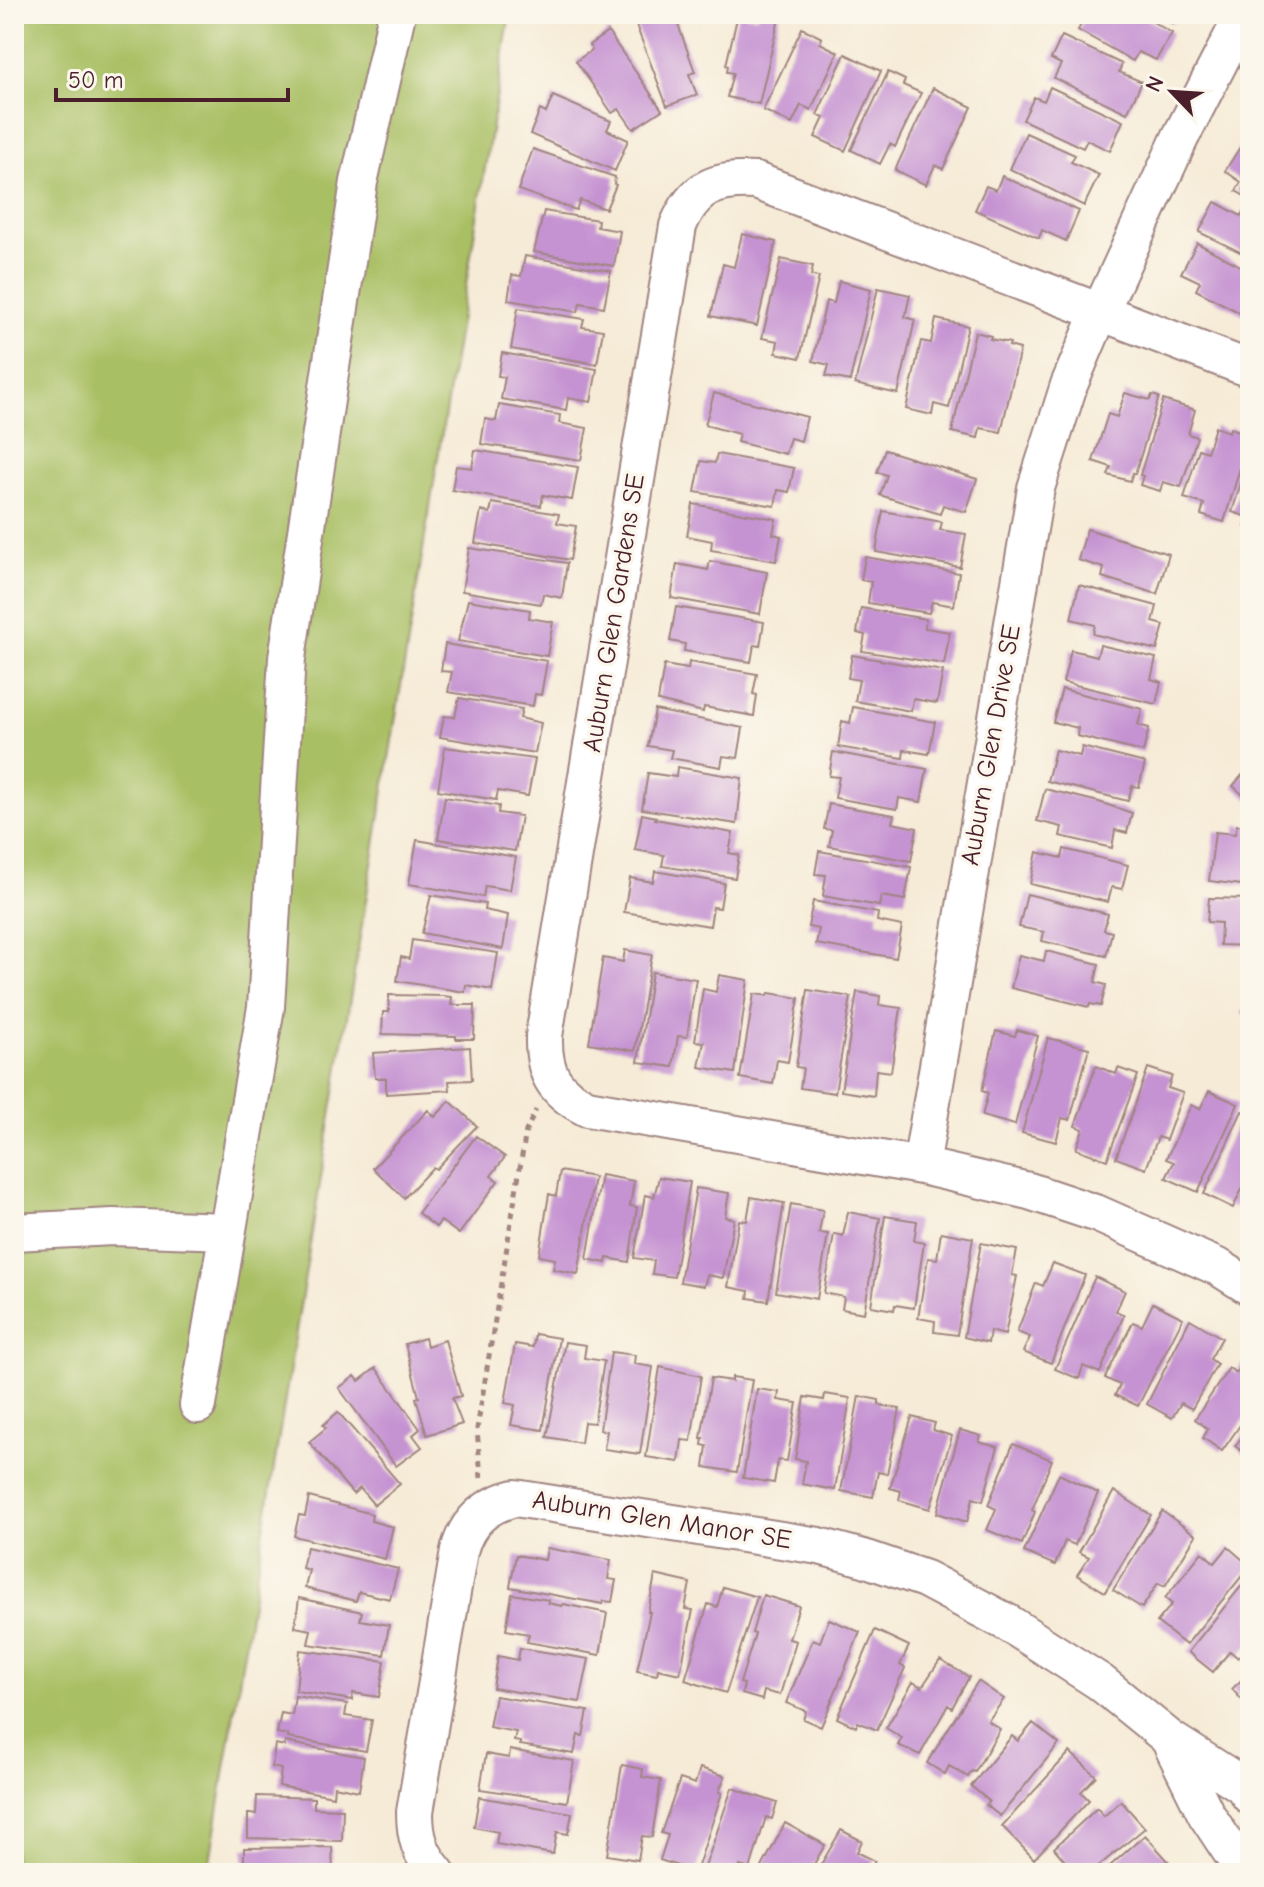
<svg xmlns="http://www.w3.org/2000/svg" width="1264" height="1887" viewBox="0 0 1264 1887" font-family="'Comic Neue',sans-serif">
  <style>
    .green { fill: #a9bf64; stroke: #7a6f48; stroke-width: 2 }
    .building { fill: #c592d2 }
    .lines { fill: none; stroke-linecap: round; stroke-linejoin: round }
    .minor-casing { stroke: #a08581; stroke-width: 40 }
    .path { stroke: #a08581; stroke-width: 5; stroke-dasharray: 6 6; stroke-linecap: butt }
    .minor { stroke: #fff; stroke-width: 36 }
    .labels { text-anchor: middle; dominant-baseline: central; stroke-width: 7; stroke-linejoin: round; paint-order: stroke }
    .street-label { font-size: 26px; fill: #4a1f2b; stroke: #fbf7ec }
  </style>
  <rect width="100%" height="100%" fill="#fbf7ec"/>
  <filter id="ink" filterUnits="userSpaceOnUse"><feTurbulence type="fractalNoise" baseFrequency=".0125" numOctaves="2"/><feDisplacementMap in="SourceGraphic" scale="16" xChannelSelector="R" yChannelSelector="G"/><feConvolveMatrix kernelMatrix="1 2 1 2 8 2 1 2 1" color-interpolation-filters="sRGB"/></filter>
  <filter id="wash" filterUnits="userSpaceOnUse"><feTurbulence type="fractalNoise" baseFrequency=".006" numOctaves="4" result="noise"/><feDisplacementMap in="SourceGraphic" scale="32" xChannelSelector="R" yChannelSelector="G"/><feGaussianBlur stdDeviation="1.8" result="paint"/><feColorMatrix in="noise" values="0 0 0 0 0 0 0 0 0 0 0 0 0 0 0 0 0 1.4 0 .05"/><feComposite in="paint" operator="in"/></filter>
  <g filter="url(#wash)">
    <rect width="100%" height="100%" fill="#f6ebd7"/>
    <path class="green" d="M 14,14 L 510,14 L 208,1873 L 14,1873 Z"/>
    <g id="blocks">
      <path class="building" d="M 738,14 L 757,17 L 758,14 L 780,14 L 759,104 L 727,97 L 733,73 L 727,72 L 728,66 L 726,65 Z
        M 1087,14 L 1139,14 L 1172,33 L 1156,60 L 1138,52 L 1133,61 L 1078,30 Z
        M 1156,14 L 1176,14 L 1172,23 Z
        M 675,16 L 695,72 L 689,74 L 697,95 L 667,106 L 636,25 L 655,18 L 657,23 Z
        M 802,28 L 822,38 L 820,43 L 838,52 L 811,110 L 801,105 L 792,124 L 763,110 Z
        M 608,32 L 662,110 L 633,129 L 619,109 L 612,113 L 576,61 L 592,50 L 589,45 Z
        M 1062,36 L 1122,64 L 1119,72 L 1142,82 L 1127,113 L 1054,78 L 1061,64 L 1051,59 Z
        M 845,54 L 881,71 L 845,151 L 815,137 L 824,118 L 817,115 Z
        M 888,72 L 905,80 L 903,85 L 921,93 L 895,147 L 890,144 L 880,164 L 851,150 Z
        M 1050,87 L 1123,121 L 1110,151 L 1087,140 L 1083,148 L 1023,120 L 1034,97 L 1044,101 Z
        M 933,88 L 972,107 L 943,169 L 935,165 L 926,185 L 895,170 Z
        M 553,96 L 611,121 L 607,130 L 628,140 L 615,171 L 530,134 L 540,110 L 546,113 Z
        M 1026,133 L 1075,155 L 1071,162 L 1099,175 L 1084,206 L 1010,169 Z
        M 1244,141 L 1250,145 L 1250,199 L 1236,191 L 1241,182 L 1225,171 Z
        M 533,149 L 615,177 L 614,184 L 616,185 L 606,209 L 580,200 L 576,210 L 518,190 Z
        M 1002,176 L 1079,211 L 1066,241 L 1042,230 L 1039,238 L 975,210 L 986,186 L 996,190 Z
        M 1215,202 L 1241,216 L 1244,210 L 1250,213 L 1250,257 L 1199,232 Z
        M 544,211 L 598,220 L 597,227 L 620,231 L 614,266 L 534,252 Z
        M 742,234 L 776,242 L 757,326 L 711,316 L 723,264 L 734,267 Z
        M 1197,243 L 1250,271 L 1250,318 L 1196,290 L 1200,282 L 1181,273 Z
        M 525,256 L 611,271 L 604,307 L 580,303 L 578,312 L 508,300 L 512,275 L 521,276 Z
        M 781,259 L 813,266 L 811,276 L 819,277 L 800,358 L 776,353 L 778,341 L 762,338 Z
        M 839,281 L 871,289 L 850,381 L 826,376 L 829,365 L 813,361 L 826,301 L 834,303 Z
        M 878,288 L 910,295 L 905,317 L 915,320 L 898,394 L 855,384 Z
        M 518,308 L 584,319 L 582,327 L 603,330 L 597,364 L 511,349 Z
        M 936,319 L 968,326 L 949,408 L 934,404 L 932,415 L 906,409 L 921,341 L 931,343 Z
        M 975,332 L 991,336 L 990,339 L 1010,343 L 1009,346 L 1020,349 L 1001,432 L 980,428 L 978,438 L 952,432 Z
        M 502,353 L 597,369 L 591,402 L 568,398 L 566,410 L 501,399 L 505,377 L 498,376 Z
        M 714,393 L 807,417 L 801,441 L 790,438 L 785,454 L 737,442 L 739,434 L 705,425 Z
        M 1125,393 L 1150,400 L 1152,395 L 1159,397 L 1135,474 L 1133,473 L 1130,481 L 1108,475 L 1111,467 L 1093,461 L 1108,414 L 1117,417 Z
        M 1163,400 L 1195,410 L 1188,434 L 1197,437 L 1181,487 L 1163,482 L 1160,491 L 1140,485 L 1143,476 L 1140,475 Z
        M 499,405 L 560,415 L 559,423 L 587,428 L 581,460 L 481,444 L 485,419 L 496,421 Z
        M 1215,427 L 1229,432 L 1230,428 L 1250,434 L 1224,522 L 1201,515 L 1204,504 L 1184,498 L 1199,449 L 1207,452 Z
        M 475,450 L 578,467 L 572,500 L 543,495 L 541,506 L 452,490 L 456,466 L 472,468 Z
        M 885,450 L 977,479 L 966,512 L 943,505 L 940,514 L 880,495 L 887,475 L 877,472 Z
        M 717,454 L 794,468 L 789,492 L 778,490 L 775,506 L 695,492 L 701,461 L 715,463 Z
        M 1249,458 L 1250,458 L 1250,529 L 1245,527 L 1248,517 L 1232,512 Z
        M 492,503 L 559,514 L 557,523 L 576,526 L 570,560 L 475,543 L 481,511 L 490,513 Z
        M 693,504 L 776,519 L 773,534 L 781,536 L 776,561 L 711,550 L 712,541 L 687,536 Z
        M 883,511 L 942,522 L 940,530 L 966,534 L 960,567 L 876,552 Z
        M 1087,529 L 1169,554 L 1157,594 L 1102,577 L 1104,568 L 1078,560 Z
        M 469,548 L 567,563 L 562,598 L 543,594 L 541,604 L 462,591 Z
        M 865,557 L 959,573 L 954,606 L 932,602 L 929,613 L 868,603 L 871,582 L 861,580 Z
        M 710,561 L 767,572 L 760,614 L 671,598 L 677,564 L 708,570 Z
        M 1079,585 L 1157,606 L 1153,622 L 1164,625 L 1157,650 L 1093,634 L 1095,625 L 1071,619 Z
        M 468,600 L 530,610 L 529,618 L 553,622 L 547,656 L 458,641 Z
        M 676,607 L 764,622 L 760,646 L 754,645 L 751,662 L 684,651 L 685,644 L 670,641 Z
        M 861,608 L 926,619 L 925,628 L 950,632 L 944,664 L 862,651 L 865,635 L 857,633 Z
        M 445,644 L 547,661 L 541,695 L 535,694 L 533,706 L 448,692 L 452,672 L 441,671 Z
        M 1100,645 L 1156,658 L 1151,679 L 1161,682 L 1156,704 L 1063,682 L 1071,650 L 1097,656 Z
        M 852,655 L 943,671 L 937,703 L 913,699 L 911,711 L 855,701 L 859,680 L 848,678 Z
        M 689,662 L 757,674 L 753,694 L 757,695 L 754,716 L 704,707 L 703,712 L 658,701 L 664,665 L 688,669 Z
        M 1062,689 L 1142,709 L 1138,725 L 1149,728 L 1143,752 L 1077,736 L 1078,728 L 1053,722 Z
        M 459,698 L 522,709 L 520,718 L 541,723 L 535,753 L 440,737 L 444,716 L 455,717 Z
        M 853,707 L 935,722 L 929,754 L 904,750 L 903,758 L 838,747 L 842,721 L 850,723 Z
        M 655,710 L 743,728 L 738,758 L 723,756 L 721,767 L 670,758 L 672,750 L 648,746 Z
        M 445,747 L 535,759 L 528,796 L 498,791 L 496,800 L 438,790 Z
        M 1082,747 L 1145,763 L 1139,787 L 1132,786 L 1128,801 L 1047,781 L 1055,750 L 1080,756 Z
        M 833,752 L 927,769 L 921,802 L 899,798 L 897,809 L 835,798 L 839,777 L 829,776 Z
        M 1250,766 L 1250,801 L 1233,786 Z
        M 677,767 L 742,778 L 737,824 L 642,809 L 648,773 L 676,777 Z
        M 1045,789 L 1099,802 L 1132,813 L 1127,833 L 1115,830 L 1112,848 L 1060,836 L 1062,827 L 1037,821 Z
        M 445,797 L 499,806 L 498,813 L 521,816 L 515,851 L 438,839 Z
        M 829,804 L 894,815 L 892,823 L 917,828 L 911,861 L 829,846 L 832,830 L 824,829 Z
        M 642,814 L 656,817 L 655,819 L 733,833 L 729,853 L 739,855 L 735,878 L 662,866 L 664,855 L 635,850 Z
        M 1237,825 L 1250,827 L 1250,886 L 1209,881 L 1215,832 L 1235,834 Z
        M 417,840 L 516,857 L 510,890 L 485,886 L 483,897 L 409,884 Z
        M 1064,849 L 1128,865 L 1122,889 L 1112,887 L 1108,902 L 1030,884 L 1037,852 L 1062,858 Z
        M 819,851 L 911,867 L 905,900 L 881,896 L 879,906 L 823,896 L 826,875 L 815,874 Z
        M 655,871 L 724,883 L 720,908 L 713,907 L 710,926 L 624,912 L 630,878 L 653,882 Z
        M 1027,894 L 1108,914 L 1104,930 L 1112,932 L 1106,956 L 1042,941 L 1044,932 L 1019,927 Z
        M 431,895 L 485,904 L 484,910 L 508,915 L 503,949 L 422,933 Z
        M 1209,898 L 1250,899 L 1250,946 L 1220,945 L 1221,923 L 1207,922 Z
        M 813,901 L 878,913 L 877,921 L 902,926 L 896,958 L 816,944 L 819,929 L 808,927 Z
        M 412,940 L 498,953 L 492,990 L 466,985 L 465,992 L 397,981 L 401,957 L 409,959 Z
        M 625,950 L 652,955 L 635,1051 L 589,1043 L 603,958 L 623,962 Z
        M 1046,951 L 1099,964 L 1095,982 L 1106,985 L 1101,1006 L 1090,1004 L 1089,1007 L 1011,988 L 1019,955 L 1044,961 Z
        M 652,972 L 696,979 L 687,1037 L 678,1036 L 673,1067 L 638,1062 Z
        M 719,975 L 748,980 L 735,1073 L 699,1067 L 704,1042 L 695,1041 L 703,989 L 716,992 Z
        M 808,990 L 851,997 L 835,1093 L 800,1088 L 803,1068 L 796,1067 Z
        M 857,992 L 880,996 L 879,1005 L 901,1008 L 891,1072 L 876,1070 L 874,1096 L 841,1091 Z
        M 769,993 L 799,998 L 788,1062 L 777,1060 L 773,1084 L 740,1078 L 754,994 L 768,996 Z
        M 389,995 L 444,996 L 452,997 L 451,1005 L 475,1005 L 474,1039 L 456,1039 L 456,1036 L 382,1034 L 383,1012 L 389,1012 Z
        M 1250,1005 L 1250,1022 L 1242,1012 Z
        M 1017,1030 L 1038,1036 L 1015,1125 L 982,1116 L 988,1093 L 982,1091 L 996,1031 L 1015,1036 Z
        M 1048,1038 L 1089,1048 L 1070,1120 L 1062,1118 L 1056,1142 L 1022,1133 Z
        M 470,1047 L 472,1080 L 449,1081 L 450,1090 L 386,1094 L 386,1078 L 375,1078 L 373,1053 Z
        M 1096,1066 L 1116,1074 L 1118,1068 L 1138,1075 L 1107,1160 L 1076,1149 L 1083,1129 L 1075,1126 Z
        M 1148,1068 L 1172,1076 L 1168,1088 L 1183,1093 L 1166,1140 L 1158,1137 L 1146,1169 L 1116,1158 Z
        M 1209,1091 L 1238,1104 L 1198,1192 L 1166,1178 L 1174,1162 L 1166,1159 L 1191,1105 L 1200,1109 Z
        M 450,1101 L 477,1126 L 436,1169 L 433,1167 L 404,1198 L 373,1168 L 428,1110 L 435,1117 Z
        M 1242,1111 L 1250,1115 L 1250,1190 L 1243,1187 L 1233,1208 L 1204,1194 Z
        M 476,1136 L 505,1157 L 491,1176 L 498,1181 L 459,1234 L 441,1221 L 436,1227 L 418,1213 Z
        M 560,1171 L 594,1177 L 578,1274 L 553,1269 L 555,1259 L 539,1256 L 549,1194 L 556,1196 Z
        M 601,1175 L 634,1181 L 630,1206 L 637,1207 L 629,1262 L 607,1258 L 606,1263 L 587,1259 Z
        M 659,1177 L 690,1182 L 674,1277 L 652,1274 L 654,1261 L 634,1258 L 645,1195 L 654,1197 Z
        M 696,1188 L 729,1193 L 725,1217 L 734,1219 L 723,1278 L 707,1275 L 704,1286 L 680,1282 Z
        M 751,1197 L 784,1203 L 768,1301 L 748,1298 L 749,1291 L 728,1287 L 739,1220 L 747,1221 Z
        M 791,1204 L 823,1210 L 819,1233 L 828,1234 L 817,1299 L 776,1292 Z
        M 848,1212 L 880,1218 L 864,1313 L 842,1309 L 844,1297 L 824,1293 L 834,1234 L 843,1236 Z
        M 885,1216 L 917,1221 L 914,1241 L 924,1243 L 914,1308 L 895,1305 L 894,1310 L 871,1306 Z
        M 941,1232 L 973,1238 L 957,1335 L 934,1332 L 935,1321 L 918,1318 L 928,1258 L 937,1259 Z
        M 981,1243 L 1017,1250 L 1012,1275 L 1017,1276 L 1005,1335 L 990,1331 L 988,1343 L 964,1337 Z
        M 1053,1263 L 1085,1275 L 1051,1363 L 1023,1352 L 1030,1337 L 1017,1332 L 1036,1283 L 1043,1286 Z
        M 1095,1277 L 1125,1291 L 1116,1311 L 1124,1315 L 1100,1373 L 1083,1366 L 1079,1379 L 1055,1369 Z
        M 1153,1303 L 1183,1318 L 1138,1406 L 1115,1395 L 1120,1385 L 1105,1378 L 1133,1322 L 1142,1326 Z
        M 1190,1319 L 1222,1338 L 1210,1359 L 1217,1364 L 1192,1409 L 1181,1403 L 1172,1418 L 1147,1404 Z
        M 535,1334 L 559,1338 L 543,1430 L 511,1425 L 515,1405 L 505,1403 L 515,1344 L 533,1347 Z
        M 425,1338 L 427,1346 L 445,1340 L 461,1396 L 452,1398 L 462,1424 L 427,1435 L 416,1398 L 419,1397 L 405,1344 Z
        M 565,1342 L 586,1345 L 584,1358 L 604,1361 L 594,1423 L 584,1422 L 581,1443 L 547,1437 Z
        M 611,1352 L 635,1355 L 634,1364 L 653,1367 L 640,1454 L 604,1449 L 607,1431 L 600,1430 Z
        M 1250,1353 L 1250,1411 L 1222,1451 L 1203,1438 L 1208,1429 L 1195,1419 L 1229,1368 L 1236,1373 Z
        M 660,1367 L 701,1376 L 691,1441 L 682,1440 L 679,1462 L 646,1457 Z
        M 376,1368 L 420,1429 L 413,1435 L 422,1447 L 396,1466 L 339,1388 L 355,1376 L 359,1381 Z
        M 732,1377 L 752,1380 L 737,1472 L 704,1467 L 707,1446 L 702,1445 L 703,1438 L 701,1438 L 711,1378 L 732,1381 Z
        M 757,1389 L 779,1392 L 778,1400 L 797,1403 L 787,1461 L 778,1460 L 774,1483 L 743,1478 Z
        M 825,1394 L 850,1398 L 835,1490 L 802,1484 L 806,1461 L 795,1459 L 805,1397 L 824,1400 Z
        M 859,1396 L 879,1400 L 879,1405 L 900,1409 L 887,1474 L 878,1472 L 873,1497 L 841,1491 Z
        M 338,1412 L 400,1484 L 374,1505 L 360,1488 L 353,1494 L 309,1442 L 326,1428 L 323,1425 Z
        M 912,1417 L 935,1423 L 933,1430 L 952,1436 L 930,1509 L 899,1500 L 901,1491 L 890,1488 Z
        M 1250,1426 L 1250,1457 L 1235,1446 Z
        M 960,1430 L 981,1436 L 979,1442 L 998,1447 L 983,1501 L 973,1498 L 967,1522 L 937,1513 Z
        M 1013,1444 L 1052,1460 L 1032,1510 L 1035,1512 L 1022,1544 L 987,1530 L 996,1509 L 988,1505 Z
        M 1059,1474 L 1098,1493 L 1075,1545 L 1065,1541 L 1055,1565 L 1024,1552 Z
        M 1114,1491 L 1151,1515 L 1105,1592 L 1077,1575 L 1089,1557 L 1079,1552 Z
        M 309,1497 L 372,1514 L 371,1521 L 393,1527 L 385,1559 L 294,1536 L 299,1515 L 305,1516 Z
        M 1162,1511 L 1196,1535 L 1165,1586 L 1158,1583 L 1142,1608 L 1113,1590 Z
        M 307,1547 L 398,1569 L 390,1599 L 359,1592 L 356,1601 L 305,1588 L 309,1570 L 302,1568 Z
        M 1228,1547 L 1250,1566 L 1186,1645 L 1157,1622 L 1172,1604 L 1165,1598 L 1202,1552 L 1215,1563 Z
        M 547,1548 L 611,1560 L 608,1579 L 616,1580 L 612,1602 L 604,1601 L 603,1604 L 510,1587 L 516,1555 L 545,1560 Z
        M 655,1575 L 690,1583 L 685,1609 L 693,1610 L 680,1674 L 658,1669 L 657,1675 L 637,1671 L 650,1612 L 648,1612 Z
        M 1247,1579 L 1250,1582 L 1250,1643 L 1238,1658 L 1230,1651 L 1213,1672 L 1188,1652 Z
        M 723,1587 L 757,1597 L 726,1693 L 685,1680 L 708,1604 L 717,1607 Z
        M 512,1594 L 549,1600 L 548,1603 L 562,1606 L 563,1604 L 607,1613 L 600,1655 L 527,1642 L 529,1634 L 506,1630 Z
        M 763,1595 L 799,1606 L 789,1639 L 796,1641 L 780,1695 L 764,1691 L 762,1700 L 742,1694 L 744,1684 L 740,1683 L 755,1634 L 752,1633 Z
        M 299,1598 L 362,1612 L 360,1620 L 389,1625 L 384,1655 L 308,1644 L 311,1630 L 295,1627 Z
        M 829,1619 L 860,1632 L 821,1727 L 803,1719 L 806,1711 L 786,1703 L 813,1639 L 820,1642 Z
        M 875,1630 L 909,1646 L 900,1665 L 905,1668 L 877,1730 L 858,1722 L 856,1727 L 837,1718 Z
        M 520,1648 L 589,1659 L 580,1702 L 493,1688 L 498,1656 L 518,1660 Z
        M 300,1650 L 385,1661 L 379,1697 L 353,1693 L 352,1700 L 296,1691 Z
        M 940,1660 L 969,1677 L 952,1708 L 948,1705 L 920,1755 L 898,1745 L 902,1738 L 886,1728 L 913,1682 L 922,1687 Z
        M 1250,1672 L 1250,1709 L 1232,1689 Z
        M 978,1681 L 1004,1699 L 988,1721 L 1000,1729 L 975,1772 L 972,1771 L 968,1777 L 949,1766 L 945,1774 L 927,1763 Z
        M 295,1696 L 347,1704 L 345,1716 L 372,1720 L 366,1751 L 288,1738 L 288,1735 L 277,1733 L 281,1713 L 292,1715 Z
        M 495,1696 L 588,1711 L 583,1736 L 578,1735 L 574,1754 L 520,1745 L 520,1742 L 514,1741 L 516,1732 L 489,1727 Z
        M 1033,1723 L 1059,1744 L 1000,1816 L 986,1805 L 989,1801 L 971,1786 L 1012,1736 L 1018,1741 Z
        M 285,1742 L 364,1757 L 359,1791 L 334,1786 L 333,1796 L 279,1786 L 281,1769 L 272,1767 L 275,1744 L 285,1746 Z
        M 510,1750 L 574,1761 L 567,1802 L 480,1789 L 486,1754 L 509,1758 Z
        M 1070,1752 L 1096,1776 L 1081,1792 L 1089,1800 L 1034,1859 L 1002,1826 Z
        M 622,1765 L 643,1769 L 642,1777 L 661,1780 L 652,1837 L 642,1836 L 638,1860 L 607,1855 Z
        M 700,1768 L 725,1776 L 719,1792 L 722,1793 L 696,1872 L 660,1860 L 668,1835 L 661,1833 L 680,1779 L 695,1784 Z
        M 732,1788 L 777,1803 L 772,1819 L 766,1817 L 750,1869 L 740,1866 L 738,1873 L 703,1873 Z
        M 257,1796 L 314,1798 L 314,1808 L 343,1809 L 342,1841 L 248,1838 L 248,1814 L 256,1814 Z
        M 479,1797 L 572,1813 L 568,1834 L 557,1832 L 553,1854 L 496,1844 L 498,1832 L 474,1827 Z
        M 1121,1801 L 1145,1828 L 1090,1873 L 1075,1873 L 1054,1848 L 1097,1808 L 1104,1816 Z
        M 785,1823 L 825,1845 L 809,1873 L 759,1873 Z
        M 841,1830 L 862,1841 L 857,1852 L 875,1861 L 868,1873 L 816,1873 Z
        M 1145,1835 L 1169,1862 L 1156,1873 L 1102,1873 Z
        M 332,1847 L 333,1873 L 244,1873 L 244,1848 Z"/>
    </g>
  </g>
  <g filter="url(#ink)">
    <use href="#blocks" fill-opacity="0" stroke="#a08581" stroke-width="2"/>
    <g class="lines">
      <defs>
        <path id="minor" d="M 1250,369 L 756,181 C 716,179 694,187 678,226 L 544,1036 C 543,1073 554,1092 587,1108 L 921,1166 L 1029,1191 L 1098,1214 L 1220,1268 L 1250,1287
          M 921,1166 L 1036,488 L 1069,385 L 1100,312 L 1180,138 L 1244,14
          M 14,1232 L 113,1227 L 227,1231
          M 198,1405 L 266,1007 L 287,658 L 359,182 L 397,14
          M 1170,1741 L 1206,1814 L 1245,1873
          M 437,1873 C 420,1854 415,1837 415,1812 L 459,1551 C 467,1521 486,1505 515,1498 L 819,1546 L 867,1559 L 925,1579 L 1008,1623 L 1100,1682 L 1170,1739 L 1242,1785 L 1250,1796"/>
      </defs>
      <use href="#minor" class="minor-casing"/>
      <path class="path" d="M 481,1478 L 477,1429 L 526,1131 L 536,1110"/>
      <use href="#minor" class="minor"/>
    </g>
  </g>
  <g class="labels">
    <g class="street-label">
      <text transform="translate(614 613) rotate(-81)">Auburn Glen Gardens SE</text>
      <text transform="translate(991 745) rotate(-80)">Auburn Glen Drive SE</text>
      <text transform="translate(662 1520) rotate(9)">Auburn Glen Manor SE</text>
    </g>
  </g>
  <rect width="1264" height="1887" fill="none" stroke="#fbf7ec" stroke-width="48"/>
  <g transform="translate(1172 92) rotate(295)" stroke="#fbf7ec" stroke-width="6" paint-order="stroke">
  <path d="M0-6L14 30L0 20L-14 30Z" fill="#4a1f2b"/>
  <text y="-12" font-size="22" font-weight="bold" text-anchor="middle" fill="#4a1f2b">N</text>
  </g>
  <path d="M56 88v12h232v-12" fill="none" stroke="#4a1f2b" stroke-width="4"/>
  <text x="68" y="88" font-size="24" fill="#4a1f2b" stroke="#fbf7ec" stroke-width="6" paint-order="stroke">50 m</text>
</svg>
